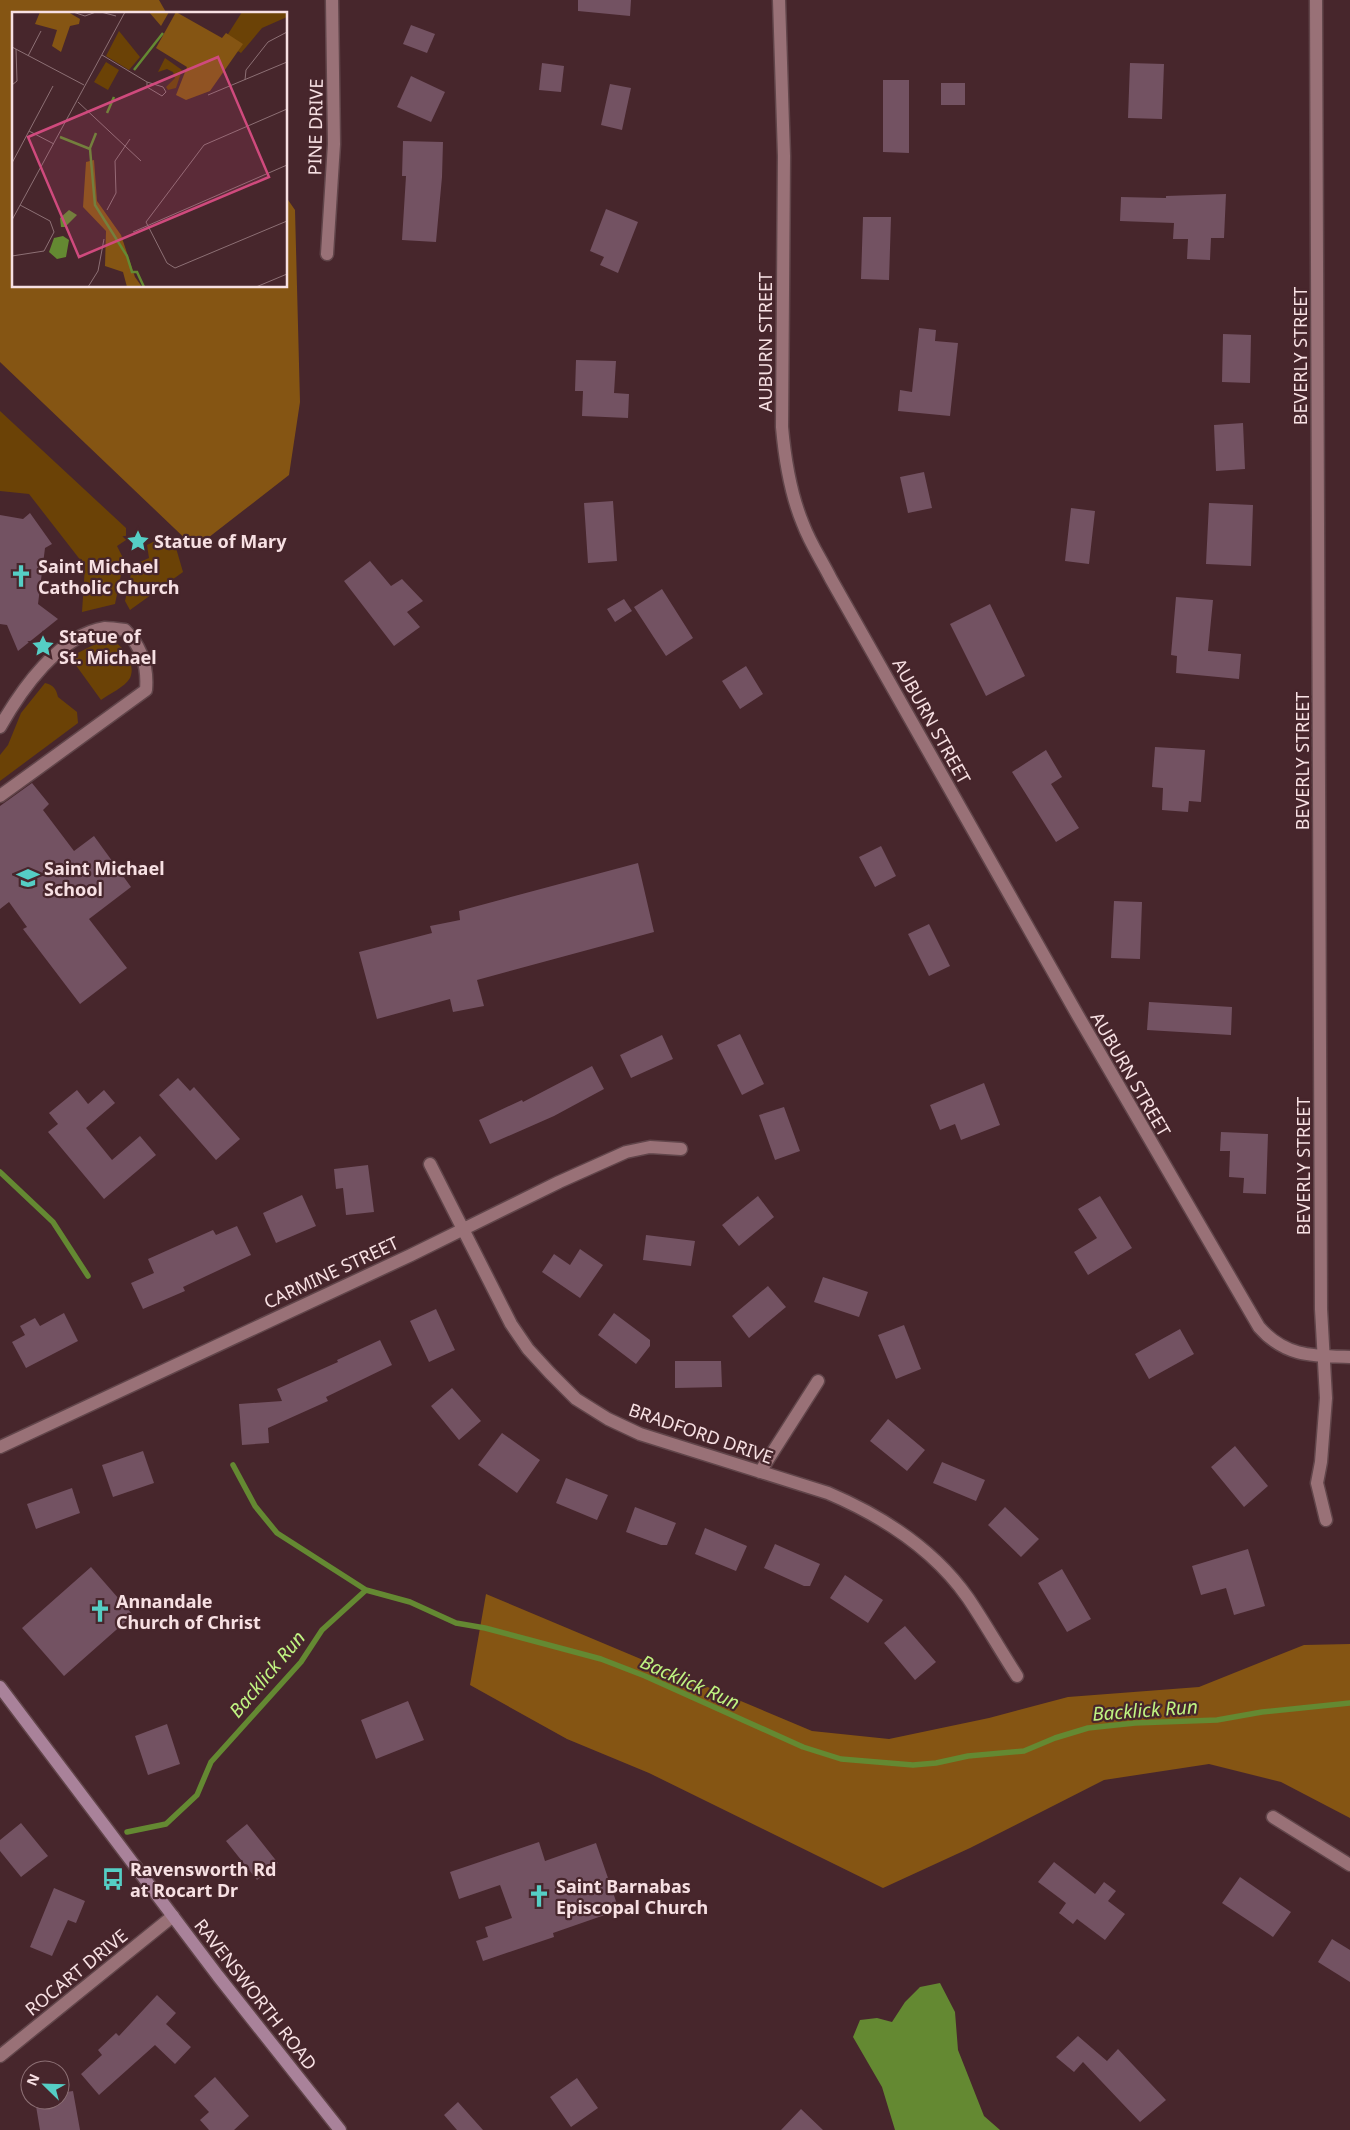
<svg xmlns="http://www.w3.org/2000/svg" width="1350" height="2130" viewBox="0 0 1350 2130" font-family="'Noto Sans',sans-serif">
  <style>
    .green { fill: #6b4206 }
    .forest { fill: #855513 }
    .water { fill: #648932 }
    .lines { fill: none; stroke-linecap: round; stroke-linejoin: round }
    .stream { stroke: #648932; stroke-width: 5.5 }
    .building { fill: #735262 }
    .minor-casing { stroke: #61454a; stroke-width: 15 }
    .secondary-casing { stroke: #61454a; stroke-width: 15 }
    .minor { stroke: #997177; stroke-width: 12 }
    .secondary { stroke: #a9829a; stroke-width: 12 }
    .labels { text-anchor: middle; dominant-baseline: central; stroke-width: 4.5; stroke-linejoin: round; paint-order: stroke }
    .street-label { font-size: 18px; fill: #f7e0e3; stroke: #47262c }
    .poi-label { font-size: 18px; font-weight: bold; fill: #f7e0e3; stroke: #47262c; text-anchor: start }
    .water-label { font-size: 19px; font-style: italic; fill: #c0f482; stroke: #47262c }
    .inset-river { fill: none; stroke: #648932; stroke-width: 2.5 }
    .inset-road { fill: none; stroke: #8d7075; stroke-width: 1 }
    .view { fill: #cf4a7d; fill-opacity: 0.15; stroke: #cf4a7d; stroke-width: 2.5 }
    .inset-edge { fill: none; stroke: #f7e0e3; stroke-width: 2.5 }
  </style>
  <rect width="100%" height="100%" fill="#47262c"/>
  <path class="green" d="M 0,411 L 126,528 L 126,540 L 117,546 L 124,560 L 115,604 L 82,612 L 85,566 L 29,494 L 0,491 Z
    M 153,542 L 176,548 L 183,572 L 130,610 L 125,601 L 133,565 L 149,558 L 147,545 Z
    M 105,639 C 121,640 137,663 130,678 C 125,687 109,694 101,700 L 70,657 Z
    M 45,683 C 53,685 56,688 58,697 L 77,712 L 78,723 L 0,781 L 0,755 L 8,745 L 21,713 Z"/>
  <path class="forest" d="M 0,0 L 159,0 L 167,14 L 14,14 L 14,286 L 286,286 L 286,197 L 295,210 L 300,402 L 289,475 L 195,548 L 0,362 Z
    M 486,1594 L 812,1731 L 889,1739 L 989,1718 L 1068,1697 L 1199,1687 L 1304,1645 L 1350,1644 L 1350,1818 L 1281,1782 L 1209,1764 L 1104,1780 L 970,1848 L 883,1888 L 649,1773 L 567,1739 L 470,1685 Z"/>
  <path class="water" d="M 940,1983 L 955,2012 L 958,2050 L 984,2116 L 1000,2130 L 895,2130 L 882,2087 L 853,2037 L 860,2020 L 877,2018 L 892,2022 L 905,2002 L 920,1987 Z"/>
  <g class="lines">
    <path class="stream" d="M 0,1172 L 53,1222 L 88,1276
      M 233,1465 L 255,1506 L 277,1533 L 366,1590
      M 127,1832 L 166,1824 L 197,1795 L 211,1762 L 301,1662 L 322,1630 L 366,1590 L 410,1602 L 456,1623 L 485,1628 L 601,1659 L 645,1676 L 803,1747 L 841,1759 L 913,1765 L 936,1763 L 968,1756 L 1024,1751 L 1055,1738 L 1088,1728 L 1135,1723 L 1217,1720 L 1262,1712 L 1350,1703"/>
  </g>
  <path class="building" d="M 578,0 L 631,0 L 630,16 L 578,11 Z
    M 411,25 L 435,34 L 427,53 L 403,44 Z
    M 542,63 L 564,66 L 561,92 L 539,90 Z
    M 1130,63 L 1164,64 L 1162,119 L 1128,118 Z
    M 411,76 L 445,92 L 431,122 L 397,107 Z
    M 883,80 L 909,80 L 909,153 L 883,152 Z
    M 941,83 L 965,83 L 965,105 L 941,105 Z
    M 610,84 L 631,88 L 622,130 L 601,125 Z
    M 403,141 L 443,142 L 442,177 L 436,242 L 402,240 L 406,176 L 402,176 Z
    M 1226,194 L 1224,238 L 1211,238 L 1210,260 L 1187,259 L 1188,239 L 1173,239 L 1174,223 L 1120,221 L 1121,197 L 1166,198 L 1166,196 Z
    M 606,209 L 638,222 L 618,273 L 600,265 L 604,257 L 590,251 Z
    M 863,217 L 891,217 L 889,280 L 861,279 Z
    M 919,328 L 936,330 L 935,341 L 958,343 L 950,416 L 898,411 L 900,390 L 912,392 Z
    M 1223,334 L 1251,335 L 1250,383 L 1222,382 Z
    M 576,360 L 616,361 L 614,393 L 629,394 L 628,418 L 582,416 L 583,391 L 575,391 Z
    M 1243,423 L 1245,469 L 1216,471 L 1214,425 Z
    M 924,472 L 932,508 L 908,513 L 900,477 Z
    M 613,501 L 617,561 L 588,563 L 584,503 Z
    M 1209,503 L 1253,505 L 1251,566 L 1206,564 Z
    M 1071,508 L 1095,511 L 1089,564 L 1065,561 Z
    M 30,513 L 52,544 L 45,548 L 38,604 L 58,619 L 18,651 L 7,625 L 0,624 L 0,515 L 23,519 Z
    M 370,561 L 391,586 L 402,579 L 423,601 L 407,612 L 420,627 L 394,646 L 344,581 Z
    M 662,589 L 693,638 L 666,656 L 634,607 Z
    M 1176,597 L 1213,600 L 1208,651 L 1241,654 L 1239,679 L 1176,673 L 1177,656 L 1171,655 Z
    M 624,599 L 632,611 L 615,622 L 607,609 Z
    M 990,604 L 1025,676 L 986,696 L 950,624 Z
    M 746,666 L 763,694 L 740,709 L 722,681 Z
    M 1155,747 L 1205,750 L 1201,802 L 1189,801 L 1188,812 L 1162,810 L 1163,788 L 1152,787 Z
    M 1046,750 L 1062,777 L 1051,784 L 1079,828 L 1056,842 L 1012,772 Z
    M 32,783 L 49,804 L 43,810 L 74,851 L 94,836 L 131,887 L 89,919 L 127,968 L 80,1004 L 23,929 L 27,927 L 9,902 L 0,909 L 0,806 Z
    M 881,846 L 896,876 L 875,887 L 859,857 Z
    M 638,863 L 654,932 L 477,980 L 484,1006 L 453,1012 L 450,999 L 377,1019 L 359,952 L 432,933 L 430,926 L 460,920 L 459,911 Z
    M 1114,901 L 1142,902 L 1140,959 L 1111,958 Z
    M 929,924 L 950,966 L 929,976 L 908,934 Z
    M 1149,1002 L 1232,1007 L 1231,1035 L 1147,1030 Z
    M 740,1034 L 764,1084 L 742,1095 L 717,1045 Z
    M 662,1035 L 673,1059 L 631,1078 L 620,1055 Z
    M 592,1066 L 604,1089 L 554,1116 L 490,1144 L 479,1120 L 522,1100 L 523,1102 Z
    M 178,1078 L 190,1091 L 194,1087 L 240,1139 L 216,1160 L 159,1095 Z
    M 984,1083 L 1000,1125 L 961,1140 L 955,1124 L 940,1130 L 930,1105 Z
    M 77,1090 L 88,1104 L 104,1090 L 115,1103 L 86,1128 L 112,1160 L 140,1136 L 156,1155 L 104,1199 L 48,1132 L 58,1124 L 49,1113 Z
    M 784,1107 L 800,1151 L 775,1160 L 759,1115 Z
    M 1221,1132 L 1268,1134 L 1266,1194 L 1243,1193 L 1244,1178 L 1229,1177 L 1230,1151 L 1220,1151 Z
    M 368,1165 L 374,1212 L 346,1215 L 343,1188 L 336,1189 L 334,1169 Z
    M 302,1195 L 316,1226 L 276,1243 L 263,1213 Z
    M 758,1196 L 774,1217 L 739,1246 L 722,1225 Z
    M 1100,1196 L 1132,1248 L 1088,1275 L 1074,1252 L 1097,1238 L 1078,1209 Z
    M 237,1226 L 251,1255 L 183,1287 L 185,1291 L 143,1309 L 131,1283 L 154,1273 L 148,1259 L 213,1230 L 216,1235 Z
    M 646,1235 L 695,1241 L 691,1266 L 643,1260 Z
    M 580,1249 L 603,1265 L 580,1298 L 542,1272 L 554,1254 L 570,1265 Z
    M 823,1277 L 868,1292 L 859,1317 L 814,1302 Z
    M 768,1286 L 786,1307 L 749,1338 L 732,1316 Z
    M 436,1309 L 455,1350 L 429,1362 L 410,1321 Z
    M 64,1313 L 78,1341 L 26,1368 L 12,1342 L 25,1335 L 20,1326 L 35,1318 L 40,1326 Z
    M 614,1313 L 650,1340 L 650,1346 L 636,1364 L 598,1335 Z
    M 904,1325 L 921,1369 L 896,1379 L 878,1335 Z
    M 1180,1329 L 1194,1354 L 1149,1379 L 1135,1354 Z
    M 380,1340 L 392,1365 L 326,1397 L 328,1401 L 268,1428 L 269,1443 L 242,1445 L 239,1404 L 282,1401 L 277,1389 L 338,1362 L 337,1360 Z
    M 675,1361 L 721,1361 L 722,1387 L 675,1388 Z
    M 452,1388 L 481,1421 L 459,1440 L 431,1406 Z
    M 888,1419 L 925,1450 L 907,1471 L 870,1441 Z
    M 502,1433 L 540,1460 L 517,1493 L 478,1465 Z
    M 1235,1446 L 1268,1486 L 1244,1507 L 1211,1467 Z
    M 143,1451 L 154,1483 L 113,1497 L 102,1465 Z
    M 942,1462 L 985,1480 L 976,1501 L 933,1483 Z
    M 566,1478 L 608,1495 L 597,1520 L 556,1503 Z
    M 72,1488 L 80,1513 L 36,1529 L 27,1504 Z
    M 635,1507 L 676,1523 L 667,1545 L 661,1545 L 626,1532 Z
    M 1005,1507 L 1039,1539 L 1021,1557 L 988,1525 Z
    M 705,1528 L 747,1546 L 736,1571 L 695,1554 Z
    M 775,1544 L 820,1564 L 810,1586 L 804,1586 L 764,1568 Z
    M 1248,1549 L 1265,1606 L 1234,1615 L 1226,1588 L 1201,1595 L 1192,1566 Z
    M 91,1567 L 133,1615 L 64,1676 L 22,1628 Z
    M 1062,1569 L 1091,1619 L 1067,1632 L 1038,1583 Z
    M 845,1575 L 883,1600 L 868,1623 L 830,1598 Z
    M 905,1626 L 936,1662 L 915,1680 L 884,1643 Z
    M 408,1701 L 424,1740 L 376,1759 L 361,1720 Z
    M 167,1724 L 180,1764 L 148,1775 L 135,1736 Z
    M 21,1823 L 48,1856 L 21,1877 L 0,1851 L 0,1840 Z
    M 247,1824 L 278,1863 L 257,1880 L 226,1841 Z
    M 539,1842 L 545,1861 L 596,1843 L 619,1910 L 553,1933 L 554,1937 L 483,1961 L 476,1941 L 488,1937 L 485,1927 L 512,1918 L 500,1885 L 459,1899 L 450,1872 Z
    M 1054,1862 L 1095,1894 L 1104,1882 L 1116,1891 L 1108,1901 L 1125,1914 L 1105,1940 L 1077,1919 L 1073,1924 L 1059,1913 L 1066,1903 L 1038,1882 Z
    M 1240,1877 L 1291,1912 L 1273,1937 L 1222,1903 Z
    M 54,1888 L 85,1901 L 76,1923 L 68,1920 L 52,1956 L 30,1947 Z
    M 1332,1939 L 1350,1950 L 1350,1982 L 1318,1962 Z
    M 157,1995 L 176,2013 L 166,2024 L 191,2047 L 175,2064 L 155,2045 L 99,2095 L 81,2074 L 102,2055 L 98,2050 L 116,2033 L 119,2036 Z
    M 1078,2036 L 1107,2061 L 1118,2049 L 1166,2100 L 1140,2122 L 1083,2062 L 1074,2072 L 1056,2057 Z
    M 215,2077 L 249,2116 L 234,2130 L 209,2130 L 200,2120 L 209,2112 L 194,2096 Z
    M 577,2078 L 598,2108 L 571,2127 L 550,2097 Z
    M 73,2091 L 80,2130 L 40,2130 L 35,2100 L 60,2100 L 60,2093 Z
    M 458,2102 L 483,2130 L 457,2130 L 444,2115 Z
    M 801,2109 L 823,2130 L 781,2130 Z"/>
  <g class="lines">
    <defs>
      <path id="minor" d="M 779,0 L 784,156 L 782,427 C 785,461 790,493 803,524 C 810,543 822,561 831,579 L 1077,1014 L 1259,1327 C 1285,1357 1313,1356 1350,1357
        M 1316,0 L 1321,1309 L 1326,1398 L 1321,1462 L 1317,1483 L 1326,1520
        M 327,254 L 334,144 L 332,0
        M 0,727 C 21,690 59,635 105,628 C 111,628 118,629 125,630 C 142,647 148,666 146,690 L 0,796
        M 430,1164 L 511,1324 L 528,1349 L 550,1373 L 576,1399 L 608,1419 L 640,1434 L 828,1493 C 882,1516 933,1548 968,1598 C 985,1623 1000,1650 1017,1676
        M 0,1447 L 411,1255 L 559,1182 L 626,1152 L 650,1147 L 681,1149
        M 760,1472 L 818,1381
        M 1273,1817 L 1350,1865
        M 0,2056 L 173,1916"/>
      <path id="secondary" d="M 0,1687 L 218,1976 L 340,2130"/>
    </defs>
    <use href="#minor" class="minor-casing"/>
    <use href="#secondary" class="secondary-casing"/>
    <use href="#minor" class="minor"/>
    <use href="#secondary" class="secondary"/>
  </g>
  <defs>
    <symbol id="sight-bare" viewBox="-9 -9 18 18"><path d="M0-6L1.8-2.2L6-1.7L2.9 1.2L3.7 5.4L0 3.3L-3.7 5.4L-2.9 1.2L-6-1.7L-1.8-2.2Z" fill="#55cec5" stroke="#47262c" stroke-width="2.5" paint-order="stroke"/></symbol>
    <symbol id="church-bare" viewBox="-9 -9 18 18"><path d="M-1.2-6h2.4v3.5h3.3v2.4h-3.3V6h-2.4V-.1h-3.3v-2.4h3.3Z" fill="#55cec5" stroke="#47262c" stroke-width="2.5" paint-order="stroke"/></symbol>
    <symbol id="school-bare" viewBox="-9 -9 18 18"><path d="M0-5L7-2L0 1L-7-2ZM-4 1L0 2.5L4 1V4Q0 6-4 4Z" fill="#55cec5" stroke="#47262c" stroke-width="2.5" paint-order="stroke"/></symbol>
    <symbol id="bus-bare" viewBox="-9 -9 18 18"><path d="M-5-6H5V4H4V6H2V4H-2V6H-4V4H-5ZM-3.5-4V0h7V-4ZM-3.5 1.2v1.5H-2V1.2ZM2 1.2v1.5H3.5V1.2Z" fill="#55cec5" stroke="#47262c" stroke-width="2.5" paint-order="stroke"/></symbol>
  </defs>
  <g fill-rule="evenodd">
    <use href="#sight-bare" x="122" y="525" width="32" height="32"/>
    <use href="#church-bare" x="5" y="560" width="32" height="32"/>
    <use href="#sight-bare" x="27" y="630" width="32" height="32"/>
    <use href="#school-bare" x="12" y="862" width="32" height="32"/>
    <use href="#church-bare" x="84" y="1595" width="32" height="32"/>
    <use href="#bus-bare" x="97" y="1863" width="32" height="32"/>
    <use href="#church-bare" x="523" y="1880" width="32" height="32"/>
  </g>
  <g class="labels">
    <g class="street-label">
      <text transform="translate(315 127) rotate(-89)">PINE DRIVE</text>
      <text transform="translate(765 342) rotate(-90)">AUBURN STREET</text>
      <text transform="translate(1300 356) rotate(-90)">BEVERLY STREET</text>
      <text transform="translate(932 721) rotate(61)">AUBURN STREET</text>
      <text transform="translate(1302 761) rotate(-90)">BEVERLY STREET</text>
      <text transform="translate(1131 1074) rotate(60)">AUBURN STREET</text>
      <text transform="translate(1303 1166) rotate(-90)">BEVERLY STREET</text>
      <text transform="translate(331 1272) rotate(-25)">CARMINE STREET</text>
      <text transform="translate(701 1433) rotate(19)">BRADFORD DRIVE</text>
      <text transform="translate(76 1972) rotate(-39)">ROCART DRIVE</text>
      <text transform="translate(256 1994) rotate(52)">RAVENSWORTH ROAD</text>
    </g>
    <g class="poi-label">
      <text x="154" y="541">Statue of Mary</text>
      <text x="38" y="566">Saint Michael<tspan x="38" dy="21">Catholic Church</tspan></text>
      <text x="59" y="636">Statue of<tspan x="59" dy="21">St. Michael</tspan></text>
      <text x="44" y="868">Saint Michael<tspan x="44" dy="21">School</tspan></text>
      <text x="116" y="1601">Annandale<tspan x="116" dy="21">Church of Christ</tspan></text>
      <text x="130" y="1869">Ravensworth Rd<tspan x="130" dy="21">at Rocart Dr</tspan></text>
      <text x="556" y="1886">Saint Barnabas<tspan x="556" dy="21">Episcopal Church</tspan></text>
    </g>
    <g class="water-label">
      <text transform="translate(267 1674) rotate(-50)">Backlick Run</text>
      <text transform="translate(690 1682) rotate(24)">Backlick Run</text>
      <text transform="translate(1145 1710) rotate(-4)">Backlick Run</text>
    </g>
  </g>
  <g transform="translate(12 12)">
    <rect width="275" height="275" fill="#47262c"/>
    <path d="M 230,0 L 275,0 L 275,5 L 250,16 L 229,41 L 211,30 ZM 107,19 L 128,45 L 117,58 L 94,44 ZM 153,46 L 170,58 L 164,76 L 156,78 L 154,75 L 163,66 L 161,60 L 155,57 L 146,60 ZM 94,50 L 107,58 L 96,78 L 82,70 Z" fill="#6b4206"/>
    <path d="M 28,0 L 56,0 L 68,7 L 67,12 L 58,14 L 49,40 L 40,34 L 45,18 L 23,12 ZM 137,0 L 157,0 L 149,14 ZM 164,0 L 210,26 L 214,21 L 231,32 L 198,79 L 174,88 L 164,83 L 175,55 L 144,36 ZM 82,148 L 85,189 L 109,223 L 123,265 L 130,275 L 115,275 L 111,260 L 93,254 L 94,219 L 71,195 L 74,150 Z" fill="#855513"/>
    <path d="M 57,198 L 65,203 L 53,215 L 49,215 L 48,206 ZM 51,224 L 57,228 L 54,245 L 45,247 L 37,240 L 42,226 Z" fill="#648932"/>
    <path class="inset-river" d="M 122,58 L 151,21M 95,101 L 102,85M 48,125 L 78,137 L 83,193 L 115,244 L 120,260 L 125,260 L 132,275M 78,136 L 84,121"/>
    <path class="inset-road" d="M 61,0 L 73,4 L 84,0M 89,0 L 104,4M 0,35 L 72,73M 90,43 L 135,70 L 151,75 L 154,80 L 150,84 L 135,75 L 135,70M 16,44 L 29,19M 233,68 L 234,58 L 256,30 L 275,20M 0,73 L 5,69 L 4,37M 196,83 L 275,50M 66,90 L 129,149M 275,97 L 192,133 L 134,210 L 155,251 L 163,256 L 275,209M 17,119 L 42,132M 0,151 L 41,74M 95,198 L 104,181 L 103,149 L 118,127M 0,208 L 113,0M 121,220 L 275,153M 0,244 L 32,239 L 42,220 L 38,209 L 8,193M 76,275 L 86,259 L 92,227M 244,275 L 275,262"/>
    <path class="view" d="M 206,45 L 257,165 L 67,245 L 16,125 Z"/>
    <rect width="275" height="275" class="inset-edge"/>
  </g>
  <g transform="translate(45 2085) rotate(293)"><circle r="24" fill="#47262c" stroke="#8d7075"/>
  <path d="M0-4L9 19L0 12L-9 19Z" fill="#55cec5"/>
  <text y="-8" font-size="14" font-weight="bold" text-anchor="middle" fill="#f7e0e3">N</text>
  </g>
</svg>
